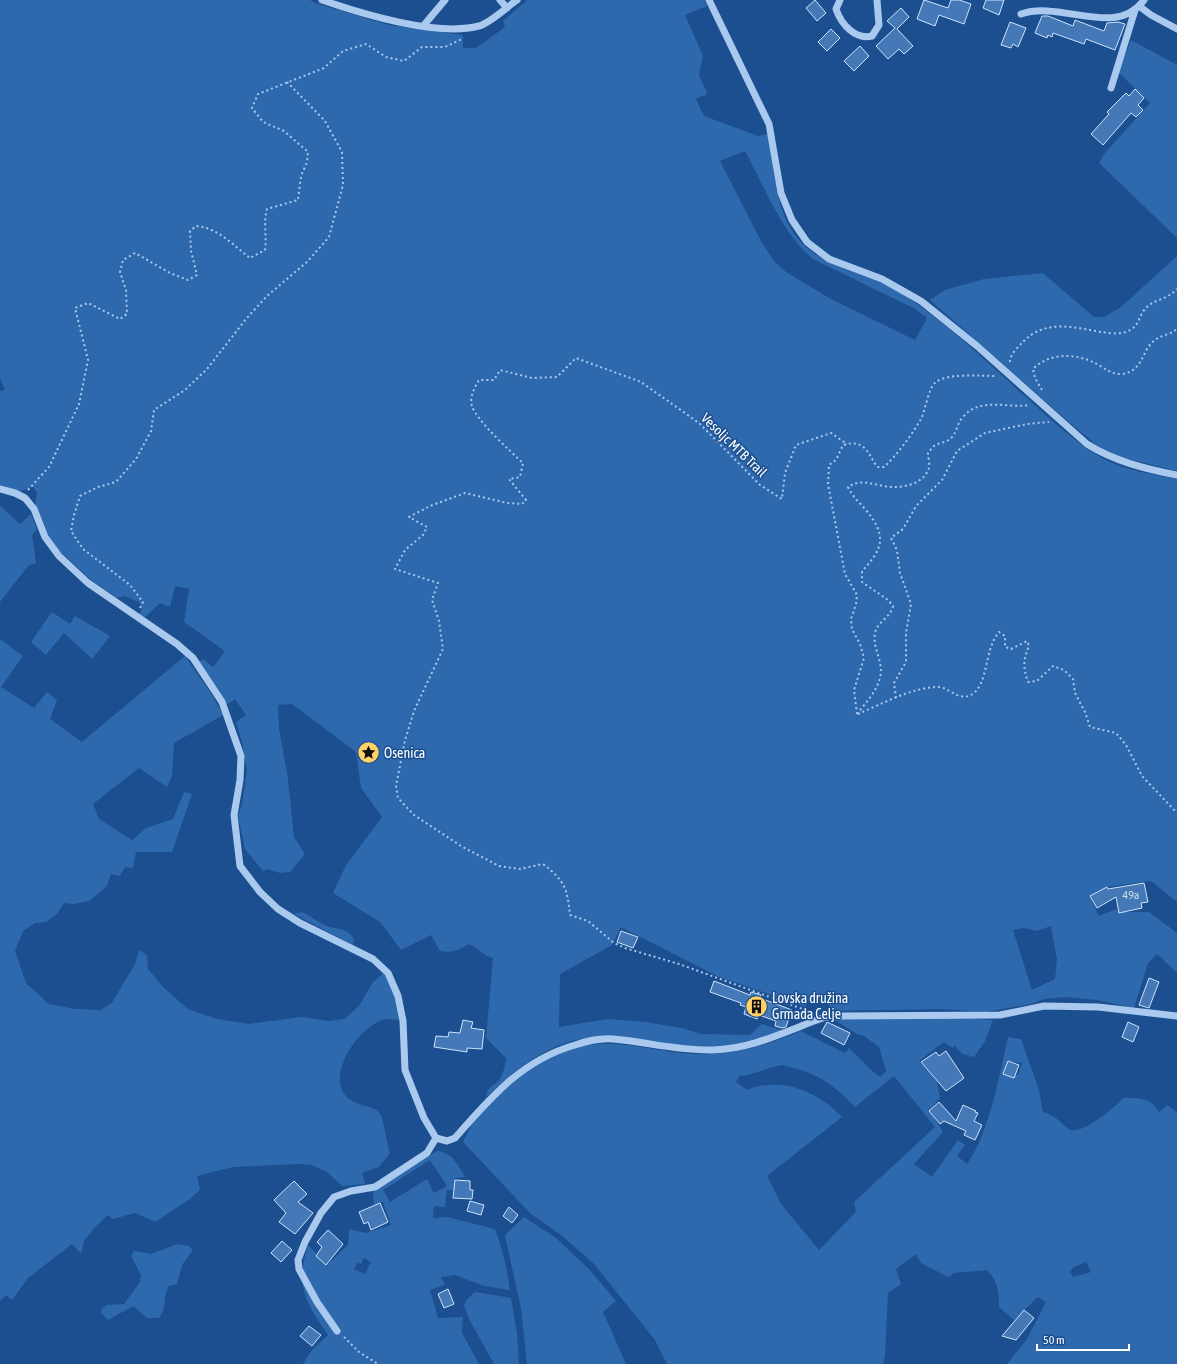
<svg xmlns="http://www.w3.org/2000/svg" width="1177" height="1364" viewBox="0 0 1177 1364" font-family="'Asap Condensed',sans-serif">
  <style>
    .green { fill: #2e69ad; fill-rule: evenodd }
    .building { fill: #4478b7; stroke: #cfe3fa }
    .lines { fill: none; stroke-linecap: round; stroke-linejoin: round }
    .path { stroke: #a9c9ee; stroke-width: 2; stroke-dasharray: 2 3; stroke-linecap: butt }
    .minor { stroke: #a9c9ee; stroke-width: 7 }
    .labels { text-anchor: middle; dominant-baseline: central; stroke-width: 3; stroke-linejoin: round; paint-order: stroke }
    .number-label { font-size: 12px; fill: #d0dded }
    .street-label { font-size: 14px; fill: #fff; stroke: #1b4f8f }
    .poi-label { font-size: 14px; fill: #fff; stroke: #1b4f8f; text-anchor: start }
  </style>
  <rect width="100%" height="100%" fill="#1b4f8f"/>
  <path class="green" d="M 0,0 L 310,0 L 315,3 L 389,25 L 463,35 L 463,48 L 476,48 L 505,27 L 503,21 L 527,0 L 704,0 L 707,6 L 685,15 L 703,56 L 699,75 L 707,93 L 705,96 L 701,96 L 696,99 L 704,116 L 758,136 L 768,134 C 775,170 774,213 801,242 C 828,271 871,273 903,294 C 948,324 988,363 1028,399 C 1052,420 1076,444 1104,459 C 1126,471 1153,474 1177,479 L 1177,902 L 1151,881 L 1107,887 L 1090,897 L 1099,916 L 1116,909 L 1118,912 L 1149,912 L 1177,933 L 1177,973 L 1157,954 L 1148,963 L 1134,1008 L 1097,1000 L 1066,997 L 1044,999 L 1031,1004 L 986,1012 L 942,1009 L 829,1011 L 829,1005 L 810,1000 L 805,1007 L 717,976 L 621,927 L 612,945 L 560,974 L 559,1027 L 608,1019 L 645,1022 L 682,1028 L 701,1034 L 750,1035 L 762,1024 L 784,1031 C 753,1040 724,1049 692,1048 C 667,1047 642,1043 616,1040 C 608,1039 598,1037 589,1038 C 548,1042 515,1070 486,1097 C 487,1087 493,1087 499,1080 C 504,1073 505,1065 506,1058 L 486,1038 L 493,958 C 480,954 479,948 468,944 C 459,951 452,953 440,951 L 431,935 L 401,950 L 380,922 L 333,893 L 346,865 L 382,817 L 361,788 L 356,752 L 292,704 L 278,705 L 279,729 L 288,779 L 294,837 L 305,854 L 290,872 L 280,873 L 268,869 L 263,871 L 245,849 L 238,816 L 242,804 L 247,771 L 242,742 L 236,722 L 246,715 L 235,699 L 226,705 L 199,662 L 203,659 L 213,667 L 225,651 L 184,622 L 189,589 L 175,586 L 170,607 L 160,603 L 144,618 L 139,615 L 142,609 L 139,602 L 124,596 L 117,598 L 90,579 L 52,544 L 35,506 L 37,493 L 33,487 L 20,491 L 0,485 L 0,391 L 5,390 L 0,379 ZM 745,151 C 764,186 782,234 813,259 L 915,309 L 927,318 L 915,340 L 831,299 L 786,272 L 774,261 L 761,241 L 720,161 ZM 1051,926 L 1057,959 L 1055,979 L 1032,990 L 1013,930 L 1024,928 L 1037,931 Z
    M 1131,40 L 1177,65 L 1177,238 L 1099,163 L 1104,154 L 1150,103 L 1118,72 Z
    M 1177,256 L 1177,471 L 1120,457 L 1098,446 L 1070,423 L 930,300 L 945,290 L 984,279 L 1043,273 L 1094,317 L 1104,317 L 1120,308 Z
    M 0,506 L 20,524 L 31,514 L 37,529 L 32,535 L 36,563 L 28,566 L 0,602 Z
    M 52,612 L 70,624 L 75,616 L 110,636 L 92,659 L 64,633 L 46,655 L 31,642 Z
    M 0,639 L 23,656 L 1,687 L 34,708 L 47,692 L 57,700 L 50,719 L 82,742 L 185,656 L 212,695 L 223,715 L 174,743 L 172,776 L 167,787 L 139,768 L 93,804 L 99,819 L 132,840 L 146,828 L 173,819 L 184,792 L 192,794 L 172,852 L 136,852 L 133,868 L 125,867 L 120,876 L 111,874 L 107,886 L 89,901 L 74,904 L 64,903 L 57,914 L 46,922 L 35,923 L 23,931 L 15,951 L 26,983 L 49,1004 L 75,1009 L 100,1010 L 111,1004 L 135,964 L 139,950 L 147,955 L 148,969 L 163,987 L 188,1009 L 217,1019 L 249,1024 L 302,1017 L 329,1021 L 344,1019 L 359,1006 L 373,982 L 384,973 C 393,988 398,1002 399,1020 C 395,1020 391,1019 387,1019 C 363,1022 331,1067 342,1090 C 350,1108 373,1103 380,1114 C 384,1120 387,1144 390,1153 L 379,1167 L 362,1173 L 365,1184 L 342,1186 L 327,1172 L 311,1165 L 300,1164 L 233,1167 L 197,1176 L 200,1190 L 190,1199 L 155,1222 L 135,1213 L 113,1219 L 108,1215 L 96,1226 L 84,1241 L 81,1254 L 72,1244 L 28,1278 L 12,1300 L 6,1295 L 0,1301 Z
    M 302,912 C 310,916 318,922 327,926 C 337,930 347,927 354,939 L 353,945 L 294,914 Z
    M 938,1017 L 993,1020 L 985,1041 L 974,1057 L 962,1054 L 955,1046 L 952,1048 L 944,1042 L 919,1061 L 937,1082 L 940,1098 L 929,1110 L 943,1132 L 914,1164 L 932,1177 L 958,1140 L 965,1145 L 957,1156 L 967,1164 C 989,1133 1000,1074 1008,1037 L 1021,1039 L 1039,1090 L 1043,1112 C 1060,1118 1057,1121 1069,1129 C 1080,1137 1115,1107 1123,1098 C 1138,1098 1151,1097 1159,1112 L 1167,1105 L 1177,1112 L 1177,1364 L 1007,1364 L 1027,1339 L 1046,1302 L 1038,1297 L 1014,1320 L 999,1307 C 999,1291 998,1282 987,1270 L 954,1273 L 948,1277 L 921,1263 L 916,1254 L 896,1269 L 901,1284 L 888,1293 L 885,1355 L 883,1364 L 667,1364 L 655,1340 L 594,1264 L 561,1235 L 530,1213 L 463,1142 C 466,1136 469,1129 473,1123 C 477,1115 485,1109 491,1103 C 520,1073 555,1047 598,1044 C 631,1042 662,1053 695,1054 C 731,1056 768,1045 801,1031 L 845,1053 L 849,1048 L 870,1069 L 880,1077 L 886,1071 L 879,1047 L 864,1036 L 857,1034 L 833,1019 ZM 1009,1061 L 1022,1063 L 1018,1075 L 1005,1072 ZM 782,1065 C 816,1073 830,1081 855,1107 L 894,1076 L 935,1127 L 854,1202 L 856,1212 L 819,1250 L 781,1204 L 767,1176 L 842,1117 C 818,1091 781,1076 747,1090 L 736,1082 L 739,1076 C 754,1075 766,1068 782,1065 ZM 1086,1262 L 1091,1272 L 1073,1277 L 1070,1272 L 1074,1267 Z
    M 437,1151 C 452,1152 458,1165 465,1177 L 455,1178 L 454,1190 L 447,1190 L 445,1207 L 434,1206 L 433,1218 L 447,1217 L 495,1229 C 503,1249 507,1269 510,1290 L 484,1286 L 455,1275 L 441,1277 L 445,1285 L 430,1290 L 438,1318 L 463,1317 L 462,1333 L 479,1364 L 303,1364 L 312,1350 L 328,1335 C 305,1301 295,1287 308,1245 L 327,1265 L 348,1245 L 349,1229 L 366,1233 L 391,1225 L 383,1202 L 374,1205 L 373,1192 ZM 430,1160 L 447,1186 L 434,1193 L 427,1179 L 390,1202 L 383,1190 ZM 364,1258 L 371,1262 L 365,1274 L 354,1269 L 357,1263 L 361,1264 Z
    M 524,1217 L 556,1238 L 590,1270 L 616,1301 L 603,1312 L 626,1364 L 527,1364 L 521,1309 L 505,1235 Z
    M 178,1244 L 189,1246 L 193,1250 L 182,1265 L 177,1284 L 169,1286 C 162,1299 168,1305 159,1318 L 147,1318 L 133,1306 L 108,1320 L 101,1313 L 102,1309 L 107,1305 L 124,1304 L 140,1282 L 141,1275 L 131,1256 L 134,1251 L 151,1254 Z
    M 475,1292 L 511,1298 L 517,1333 L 519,1364 L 494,1364 L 468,1317 L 464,1305 L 467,1299 Z"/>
  <path class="building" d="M 815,0 L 826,13 L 817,21 L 806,8 Z
    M 924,0 L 948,8 L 951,0 L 959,0 L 971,4 L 964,24 L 939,15 L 935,26 L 917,19 Z
    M 986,0 L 1004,0 L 999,15 L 983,8 Z
    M 901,8 L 909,17 L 897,29 L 913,46 L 904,54 L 899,49 L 888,59 L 876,46 L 895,28 L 887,21 Z
    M 1042,16 L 1048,16 L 1073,26 L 1075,20 L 1104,31 L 1107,23 L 1118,22 L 1125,24 L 1115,50 L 1086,39 L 1084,44 L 1053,33 L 1052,37 L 1048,35 L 1047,38 L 1035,33 Z
    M 1010,22 L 1026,28 L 1018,47 L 1013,44 L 1011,48 L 1001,45 Z
    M 831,29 L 840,38 L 827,51 L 818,42 Z
    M 860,46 L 869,56 L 854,71 L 844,61 Z
    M 1135,89 L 1144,98 L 1138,105 L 1143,110 L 1136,117 L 1131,113 L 1103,145 L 1091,134 L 1109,114 L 1107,112 L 1126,93 L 1129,96 Z
    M 1144,883 L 1148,902 L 1141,903 L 1142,908 L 1119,913 L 1116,897 L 1097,908 L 1090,896 L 1107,887 L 1108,889 Z
    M 621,931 L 638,937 L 633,948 L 617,942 Z
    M 1149,978 L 1159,982 L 1149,1008 L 1139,1005 Z
    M 714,981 L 750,995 L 751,992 L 761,995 L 760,998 L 792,1010 L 786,1027 L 782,1028 L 775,1026 L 776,1021 L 759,1015 L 757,1019 L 744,1014 L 746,1007 L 740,1005 L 741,1003 L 710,992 Z
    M 463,1020 L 473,1022 L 471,1028 L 484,1030 L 482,1049 L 467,1048 L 467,1052 L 434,1047 L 436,1036 L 448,1037 L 449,1032 L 460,1033 Z
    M 827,1022 L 850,1033 L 844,1045 L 821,1033 Z
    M 1128,1022 L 1139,1027 L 1133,1042 L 1122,1037 Z
    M 946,1051 L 964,1078 L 946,1091 L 921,1062 L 936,1052 L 939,1056 Z
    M 1008,1061 L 1019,1065 L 1014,1078 L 1003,1074 Z
    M 939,1102 L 956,1121 L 963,1105 L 976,1111 L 975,1112 L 978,1113 L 974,1121 L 982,1125 L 975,1140 L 964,1135 L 966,1131 L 944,1121 L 940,1124 L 929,1111 Z
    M 455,1180 L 470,1181 L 470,1190 L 473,1190 L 472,1199 L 453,1198 Z
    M 294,1181 L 307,1194 L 298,1202 L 313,1213 L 295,1234 L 279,1222 L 286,1213 L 274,1200 Z
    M 470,1201 L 484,1205 L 481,1215 L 467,1211 Z
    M 380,1203 L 388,1222 L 371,1230 L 368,1222 L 364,1224 L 359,1212 Z
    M 509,1207 L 518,1215 L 512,1223 L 503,1216 Z
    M 328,1230 L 343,1244 L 326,1265 L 316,1256 L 322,1247 L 317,1242 Z
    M 282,1241 L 292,1250 L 281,1262 L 271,1253 Z
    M 448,1289 L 454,1304 L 444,1308 L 438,1294 Z
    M 1024,1310 L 1034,1318 L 1016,1340 L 1002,1336 Z
    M 309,1326 L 321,1335 L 312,1346 L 300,1336 Z"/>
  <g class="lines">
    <path class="path" d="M 1010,362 C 1010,354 1018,347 1023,342 C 1045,319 1073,327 1101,332 C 1109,333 1120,335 1128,331 C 1139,327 1139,315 1146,308 C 1154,299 1167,300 1177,289
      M 1042,390 L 1035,378 L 1033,369 C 1049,353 1073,353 1093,362 C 1102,366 1111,375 1122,374 C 1144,371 1141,350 1155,340 C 1161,335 1170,335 1177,329
      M 28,490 L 49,467 L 79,404 L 88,360 L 75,308 L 88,303 L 120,319 L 127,314 L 126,290 L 120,272 L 123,260 L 135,253 L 170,273 L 188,280 L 197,275 L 191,251 L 190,231 L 196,226 C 217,227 234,246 250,258 L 265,250 C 267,236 263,223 267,209 L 298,200 L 301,176 L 307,162 L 308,152 L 284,131 L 263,122 L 252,108 L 258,94 L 324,68 L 343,51 L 366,44 L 386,57 L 404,61 L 422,47 L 445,47 L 462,39
      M 140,608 L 143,602 L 130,585 L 83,549 L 71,531 L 74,515 L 80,496 L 98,487 L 116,482 L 136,459 L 151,431 L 154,410 L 185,390 L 207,369 L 246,319 L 267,296 L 307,262 L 329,237 L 343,185 L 342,152 L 325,121 L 287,82
      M 896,698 L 894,683 L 906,662 L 906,633 L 911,604 L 900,573 L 897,550 L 891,538 L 903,529 L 916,506 L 942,480 L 957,451 L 985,433 L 1027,424 L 1049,422
      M 857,714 L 854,690 L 864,658 L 860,644 L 852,629 L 851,619 L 856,604 L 857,595 L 845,574 L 828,484 L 829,465 L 836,460 L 843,445 C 864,439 867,451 877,467 L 884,467 C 898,454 911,436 921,419 C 926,409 928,388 936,382 C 947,373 982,376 996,376
      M 857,714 C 868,700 885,683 880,663 C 878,653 873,644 875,633 C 877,622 891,617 893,606 L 888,600 L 862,582 L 862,571 C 884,548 887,535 865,509 C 859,502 852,496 848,487 C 862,477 878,487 893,487 C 907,487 924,483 929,468 C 930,464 928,457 928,453 C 930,451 932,447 934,446 C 940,442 948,443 953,436 C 957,430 958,422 963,417 C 981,396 1007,409 1030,405
      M 858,714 C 882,704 912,687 939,687 C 949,688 959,701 971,695 C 989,685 984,649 999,632 L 1005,636 L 1005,647 L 1011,649 L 1027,641 L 1029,646 C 1023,660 1023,668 1028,682 L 1037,681 L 1053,666 L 1064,670 L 1073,679 L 1075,693 L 1085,712 L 1090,727 L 1116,733 L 1126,745 L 1142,776 L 1177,813
      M 811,1012 L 679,964 L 625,948 L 614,943 L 588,921 L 570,915 C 567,888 565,881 543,864 L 520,869 L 499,866 L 461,846 L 414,815 L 398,798 L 396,786 L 405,740 L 414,711 L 443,649 L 439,621 L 432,600 L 438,583 L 395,569 L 405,550 L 423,535 L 427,527 L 409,517 L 430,506 L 465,493 L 507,503 L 522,504 L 526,500 L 509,479 L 520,477 L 523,463 C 511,452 476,420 472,406 C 469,397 475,387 479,380 L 494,380 L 500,370 L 532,378 L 557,377 L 576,358 L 641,382 L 699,423 L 760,485 L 782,499 L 785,473 L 796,445 L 831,433 L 847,444
      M 344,1337 L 359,1352 L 378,1364"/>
    <path class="minor" d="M 322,0 C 362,14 438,37 479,26 C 490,23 507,7 517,0
      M 500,0 L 507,8
      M 709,0 L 769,124 L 781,193 L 792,220 L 807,242 L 829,259 L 882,279 L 921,301 L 977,346 L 1087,444 C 1114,461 1145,469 1177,475
      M 840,0 L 836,9 C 841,24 855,40 872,36 L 879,25 L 877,0
      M 1139,6 L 1151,15 L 1177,29
      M 1021,14 C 1061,0 1116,39 1144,0
      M 424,25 L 445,0
      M 1111,88 L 1135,10
      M 0,489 L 15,493 L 25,498 L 34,509 L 45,537 L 59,556 L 88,583 L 177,644 L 193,658 L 222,702 L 241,756 L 240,780 L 234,815 L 240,866 L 260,892 L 278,909 L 300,923 L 373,959 L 388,973 L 398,996 L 403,1021 L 405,1070 L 424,1118 L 436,1138 L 447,1141 L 455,1138 C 490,1098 522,1060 575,1045 C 587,1041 601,1038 613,1039 C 647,1042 679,1051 713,1050 C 753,1049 788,1030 825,1017 L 838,1016 L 1000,1015 L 1044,1006 L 1098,1007 L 1177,1016
      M 337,1331 L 317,1302 L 299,1269 L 298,1260 L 305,1242 L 321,1213 L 334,1197 L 351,1191 L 375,1187 L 427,1153 L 436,1138"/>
  </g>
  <defs>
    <symbol id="sight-disc" viewBox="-11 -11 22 22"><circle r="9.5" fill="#ffd166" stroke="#1b4f8f"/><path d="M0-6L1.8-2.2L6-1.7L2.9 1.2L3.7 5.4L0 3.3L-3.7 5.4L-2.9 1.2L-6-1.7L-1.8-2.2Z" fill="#111"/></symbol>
    <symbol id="building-disc" viewBox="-11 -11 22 22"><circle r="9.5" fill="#ffd166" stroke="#1b4f8f"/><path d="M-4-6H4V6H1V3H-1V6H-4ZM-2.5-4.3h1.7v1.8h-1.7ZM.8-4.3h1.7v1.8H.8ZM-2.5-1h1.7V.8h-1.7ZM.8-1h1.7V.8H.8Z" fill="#111"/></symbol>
  </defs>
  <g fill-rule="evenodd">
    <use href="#sight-disc" x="356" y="740" width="25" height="25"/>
    <use href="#building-disc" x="744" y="994" width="25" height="25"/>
  </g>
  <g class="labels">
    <g class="number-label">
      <text x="1131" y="895">49a</text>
    </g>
    <g class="street-label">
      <text transform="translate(734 445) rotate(44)">Vesoljc MTB Trail</text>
    </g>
    <g class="poi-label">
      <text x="384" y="753">Osenica</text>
      <text x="772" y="998">Lovska družina<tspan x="772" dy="16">Grmada Celje</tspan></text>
    </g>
  </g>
  <path d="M1037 1344v6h92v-6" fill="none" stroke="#ffffff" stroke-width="2"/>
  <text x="1043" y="1344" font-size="12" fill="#ffffff" stroke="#1b4f8f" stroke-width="3" paint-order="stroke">50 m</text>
</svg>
